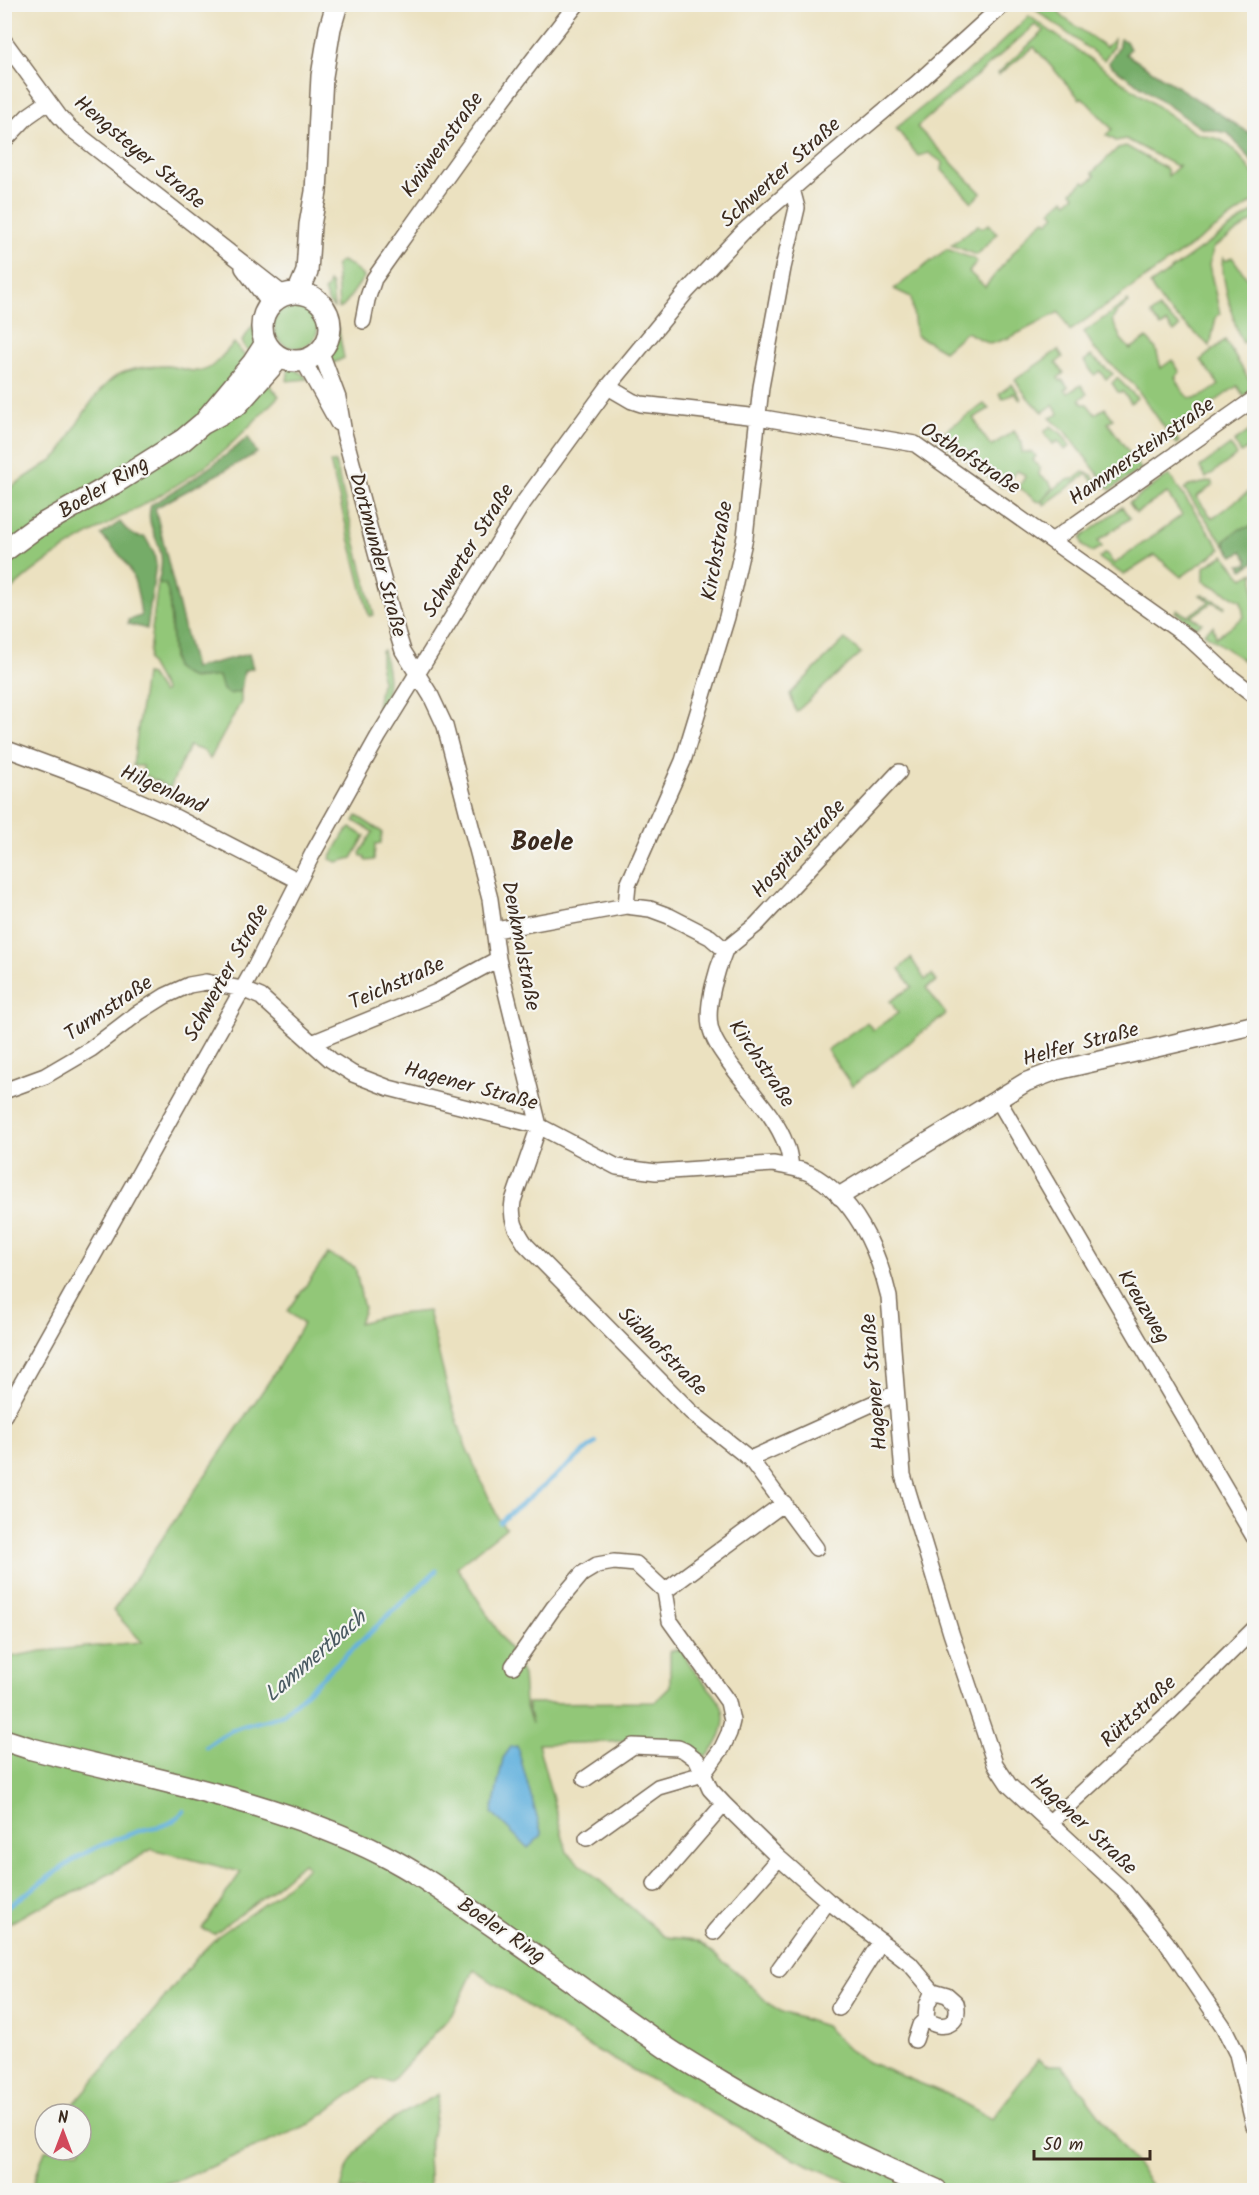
<svg xmlns="http://www.w3.org/2000/svg" width="1259" height="2195" viewBox="0 0 1259 2195" font-family="Kalam,sans-serif">
  <style>
    .green { fill: #92c778; stroke: #66784b; stroke-width: 1.5 }
    .forest { fill: #75ac68; stroke: #586b43; stroke-width: 1.5 }
    .water { fill: #65b2de; stroke: #506e7e; stroke-width: 1.5 }
    .lines { fill: none; stroke-linecap: round; stroke-linejoin: round }
    .stream { stroke: #65b2de; stroke-width: 4.5 }
    .minor-casing { stroke: #796a57; stroke-width: 18 }
    .tertiary-casing { stroke: #796a57; stroke-width: 21 }
    .secondary-casing { stroke: #796a57; stroke-width: 24 }
    .minor { stroke: #fff; stroke-width: 15 }
    .tertiary { stroke: #fff; stroke-width: 18 }
    .secondary { stroke: #fff; stroke-width: 21 }
    .labels { text-anchor: middle; dominant-baseline: central; stroke-width: 4.5; stroke-linejoin: round; paint-order: stroke }
    .street-label { font-size: 21px; fill: #3b2a1e; stroke: #f6f6f2 }
    .water-label { font-size: 22px; font-style: italic; fill: #4a5a61; stroke: #f6f6f2 }
    .district-label { font-size: 27px; font-weight: bold; fill: #3b2a1e; stroke: #f6f6f2 }
  </style>
  <rect width="100%" height="100%" fill="#f6f6f2"/>
  <filter id="ink" filterUnits="userSpaceOnUse"><feTurbulence type="fractalNoise" baseFrequency=".0167" numOctaves="2"/><feDisplacementMap in="SourceGraphic" scale="12" xChannelSelector="R" yChannelSelector="G"/><feConvolveMatrix kernelMatrix="1 2 1 2 8 2 1 2 1" color-interpolation-filters="sRGB"/></filter>
  <filter id="wash" filterUnits="userSpaceOnUse"><feTurbulence type="fractalNoise" baseFrequency=".008" numOctaves="4" result="noise"/><feDisplacementMap in="SourceGraphic" scale="24" xChannelSelector="R" yChannelSelector="G"/><feGaussianBlur stdDeviation="1.35" result="paint"/><feColorMatrix in="noise" values="0 0 0 0 0 0 0 0 0 0 0 0 0 0 0 0 0 1.4 0 .05"/><feComposite in="paint" operator="in"/></filter>
  <g filter="url(#wash)">
    <rect width="100%" height="100%" fill="#ebe1c0"/>
    <path class="green" d="M 1043,4 L 1067,5 L 1069,7 L 1067,11 L 1063,7 L 1059,12 L 1064,18 L 1106,47 L 1114,39 L 1113,47 L 1104,60 L 1036,10 Z
      M 1029,16 L 1194,132 C 1203,137 1212,136 1221,140 C 1233,146 1247,165 1254,175 L 1254,201 L 1070,331 L 1059,312 L 1009,338 L 990,344 L 966,332 L 944,351 L 916,335 L 911,297 L 894,289 L 947,249 L 974,259 L 977,262 L 969,272 L 985,287 L 1030,232 L 1045,220 L 1048,222 L 1055,215 L 1051,211 L 1064,199 L 1067,202 L 1075,195 L 1072,192 L 1084,181 L 1087,183 L 1095,176 L 1092,173 L 1118,148 L 1126,146 L 1167,169 L 1168,176 L 1180,165 L 1176,166 L 1126,139 L 1116,141 L 1106,135 L 1112,129 L 1082,97 L 1080,99 L 1034,47 L 998,75 L 997,74 L 1044,31 L 1035,25 L 917,127 L 981,193 L 972,202 L 942,170 L 943,163 L 929,153 L 918,156 L 896,128 L 987,56 Z
      M 1254,211 L 1254,220 L 1214,247 L 1209,265 L 1220,314 L 1216,317 L 1210,346 L 1165,307 L 1150,285 Z
      M 989,224 L 997,234 L 977,255 L 951,245 L 978,225 L 982,228 Z
      M 1223,257 L 1226,261 L 1232,257 L 1254,288 L 1254,335 L 1243,343 C 1235,331 1219,268 1223,257 Z
      M 342,261 L 352,266 L 364,277 L 343,307 L 339,309 L 336,266 L 338,263 Z
      M 329,282 L 332,285 L 334,308 L 329,303 L 324,291 L 327,289 Z
      M 1128,301 L 1129,303 L 1117,312 L 1112,320 L 1121,339 L 1130,349 L 1147,338 L 1156,349 L 1161,368 L 1172,360 L 1180,372 L 1175,377 C 1178,381 1180,386 1182,390 C 1191,407 1208,393 1219,385 L 1201,360 L 1225,340 L 1251,383 L 1249,393 L 1244,396 L 1237,386 L 1172,432 L 1179,442 L 1176,444 L 1135,386 L 1096,351 L 1084,332 Z
      M274 326a22 22 0 1 1 44 0a22 22 0 1 1-44 0Z
      M 1159,308 L 1160,310 L 1180,327 L 1174,332 L 1167,323 L 1161,327 L 1151,314 Z
      M 255,322 L 257,342 L 253,354 L 245,348 L 242,341 Z
      M 338,327 L 344,358 L 331,364 L 330,353 Z
      M 234,343 L 279,396 C 254,421 230,448 201,469 C 139,514 59,540 5,596 L 5,491 L 54,459 L 60,453 C 73,431 98,383 122,373 C 135,367 153,366 167,366 C 182,367 198,377 212,366 C 220,360 227,350 234,343 Z
      M 1058,350 L 1063,357 L 1056,363 L 1064,373 L 1058,378 L 1060,381 L 1062,380 L 1068,387 L 1065,390 L 1068,393 L 1081,385 L 1087,394 L 1080,399 L 1083,404 L 1087,404 L 1095,414 L 1105,408 L 1113,419 L 1108,423 L 1141,469 L 1110,490 L 1067,433 L 1050,418 L 1059,414 L 1053,405 L 1043,412 L 1028,398 L 1015,380 Z
      M 1091,356 L 1113,374 L 1106,379 L 1100,371 L 1094,375 L 1084,361 Z
      M 289,367 L 298,371 L 308,379 L 287,381 Z
      M 1117,378 L 1137,398 L 1131,403 L 1123,392 L 1118,392 L 1112,383 Z
      M 1012,384 L 1021,398 L 1020,400 L 1014,393 L 1003,399 L 999,394 Z
      M 984,404 L 989,409 L 973,418 L 979,427 L 978,428 L 991,446 L 1014,431 L 1022,443 L 1022,453 L 1032,452 L 1036,456 L 1033,460 L 1040,469 L 1039,475 L 1049,482 L 1053,488 L 1041,502 L 1036,501 L 1019,487 L 1025,477 L 1024,474 L 1017,471 L 1002,487 L 970,464 L 975,457 L 972,451 L 967,453 L 966,460 L 938,439 L 939,435 Z
      M 1051,426 L 1062,434 L 1070,446 L 1065,450 L 1058,441 L 1053,444 L 1044,432 Z
      M 1254,428 L 1254,443 L 1241,453 L 1234,442 Z
      M 1230,445 L 1237,455 L 1206,478 L 1200,467 Z
      M 330,462 L 335,462 L 374,615 L 369,616 Z
      M 1083,472 L 1092,475 L 1097,483 L 1095,484 L 1087,474 L 1044,505 L 1043,501 C 1050,493 1063,478 1074,479 Z
      M 1169,475 L 1221,549 L 1181,577 L 1155,555 L 1124,575 L 1099,558 L 1106,553 L 1114,564 L 1182,515 L 1167,493 L 1136,513 L 1129,503 Z
      M 1211,481 L 1213,485 L 1196,497 L 1212,518 L 1254,488 L 1254,534 L 1250,527 L 1225,540 L 1226,547 L 1184,489 L 1189,486 Z
      M 1122,507 L 1130,518 L 1098,541 L 1102,547 L 1092,552 L 1083,546 L 1081,539 L 1083,536 Z
      M 1224,555 L 1243,578 L 1254,572 L 1254,656 L 1244,661 L 1204,633 L 1213,626 L 1216,637 L 1244,617 L 1241,601 L 1204,581 L 1204,567 Z
      M 158,583 L 165,584 L 169,590 L 173,660 L 192,679 L 219,676 L 236,693 L 241,691 L 241,702 L 210,759 L 204,751 L 189,746 L 170,788 L 143,774 L 143,766 L 133,766 L 145,674 L 150,675 L 162,693 L 165,691 L 148,660 Z
      M 1202,594 L 1225,606 L 1224,608 L 1213,602 L 1191,617 L 1202,623 L 1196,627 L 1175,612 L 1177,610 L 1188,616 L 1210,601 L 1200,595 Z
      M 845,639 L 861,653 L 796,712 L 790,694 Z
      M 383,650 C 388,673 392,688 380,709 L 377,707 L 381,683 L 383,682 L 381,678 L 381,651 Z
      M 357,816 L 382,832 L 381,843 L 375,844 L 374,860 L 366,861 L 364,856 L 361,856 L 360,853 L 373,832 L 354,821 Z
      M 351,828 L 365,836 L 352,858 L 337,862 L 330,859 L 344,834 Z
      M 911,958 L 925,980 L 932,975 L 937,981 L 926,988 L 946,1014 L 852,1086 L 827,1050 L 867,1022 L 873,1030 L 898,1013 L 890,1001 L 912,987 L 899,969 Z
      M 328,1254 L 355,1267 L 364,1309 L 359,1323 L 388,1315 L 428,1311 L 450,1399 L 466,1447 L 500,1522 L 506,1528 L 457,1567 L 510,1650 L 523,1675 L 525,1704 L 532,1724 L 527,1703 L 655,1702 L 670,1687 L 670,1651 L 681,1649 C 685,1657 690,1665 696,1673 C 711,1693 732,1704 721,1734 C 718,1743 713,1751 706,1757 L 635,1739 L 612,1742 L 538,1744 L 567,1852 L 664,1936 C 675,1940 688,1936 699,1942 L 742,1977 L 769,2004 L 782,2012 L 825,2026 L 849,2050 L 868,2062 L 951,2096 L 992,2119 L 1038,2059 L 1046,2065 L 1062,2065 L 1155,2190 L 867,2190 L 795,2159 L 582,2042 L 474,1970 L 454,2012 L 391,2082 L 373,2078 L 310,2124 L 182,2179 L 139,2190 L 31,2190 L 45,2150 L 81,2150 L 81,2114 L 66,2113 L 156,2008 L 199,1955 L 218,1936 L 268,1901 L 308,1867 L 303,1863 L 268,1893 L 214,1934 L 202,1929 L 241,1872 L 152,1849 L 83,1889 L 29,1912 L 5,1926 L 5,1658 L 42,1651 L 142,1642 L 113,1611 L 272,1377 L 303,1324 L 288,1311 Z
      M 439,2094 L 428,2157 L 430,2190 L 341,2190 C 351,2135 395,2118 439,2094 Z"/>
    <path class="forest" d="M 1120,39 L 1126,41 L 1130,49 L 1126,54 L 1254,136 L 1254,164 L 1228,133 L 1201,128 L 1110,65 L 1109,62 L 1118,48 Z
      M 248,437 L 257,453 L 155,508 L 194,668 L 249,654 L 253,668 L 244,671 L 241,691 L 230,694 L 223,690 L 219,676 C 199,678 191,682 175,668 C 170,649 173,596 165,584 L 158,583 C 160,573 163,566 161,555 C 158,537 145,524 151,505 C 185,485 218,463 248,437 Z
      M 120,522 C 128,532 132,537 145,537 L 154,553 L 156,564 L 147,629 L 128,624 L 128,620 L 141,616 C 136,572 131,566 101,535 Z
      M 1250,527 L 1254,534 L 1254,562 L 1243,570 L 1240,565 L 1248,564 L 1248,560 L 1242,551 L 1234,556 L 1226,547 L 1225,540 L 1240,529 Z"/>
    <path class="water" d="M 517,1746 L 542,1835 L 528,1848 L 492,1813 L 503,1758 L 511,1747 Z"/>
    <g class="lines">
      <path class="stream" d="M 500,1522 L 596,1442
        M 206,1747 C 215,1740 224,1733 235,1729 C 251,1722 266,1722 283,1714 L 436,1571
        M 4,1909 C 30,1892 54,1872 80,1856 C 98,1845 119,1838 139,1831 C 161,1824 167,1830 184,1811"/>
    </g>
  </g>
  <g filter="url(#ink)">
    <g class="lines">
      <defs>
        <path id="minor" d="M 4,41 L 59,116 L 70,128 L 284,295
          M 4,141 L 28,116 L 48,102
          M 243,268 L 270,304
          M 363,321 L 367,300 L 374,279 C 440,186 505,93 577,4
          M 320,350 L 338,398 L 344,433 L 398,635 L 403,651 L 431,696 L 445,726 L 490,899 L 498,959 L 539,1126
          M 303,360 L 338,423
          M 608,387 L 632,401 L 641,404 L 758,417 L 915,444 L 1189,638 L 1233,679 L 1254,695
          M 1053,540 L 1254,399
          M 4,748 L 93,781 L 169,814 L 299,881
          M 626,906 L 628,885 L 683,761 L 727,617 L 745,537 L 761,387 L 783,268 L 797,208 L 792,189
          M 496,930 L 626,906 L 650,909 L 669,916 L 710,937 L 725,950 C 717,969 706,1004 710,1026 C 713,1042 725,1056 734,1069 C 752,1093 776,1117 786,1145 C 789,1151 790,1160 791,1167
          M 725,950 L 756,925 L 899,772
          M 312,1043 L 437,992 L 498,959
          M 4,1091 L 45,1076 L 91,1049 L 138,1013 L 165,996 L 189,985 L 206,982 L 242,989 L 261,997 L 331,1060 L 353,1074 L 389,1088 L 539,1126 L 617,1167 L 656,1172 L 773,1164 C 785,1166 797,1168 809,1173 C 854,1196 878,1250 889,1297 L 903,1475 L 951,1633 L 995,1764 L 1009,1785 L 1124,1891 L 1166,1942 L 1223,2026 L 1237,2054 L 1254,2126
          M 997,1098 L 1254,1537
          M 539,1126 L 513,1201 C 510,1220 516,1230 526,1245 L 691,1412 L 750,1459 L 896,1393
          M 4,1415 L 256,965 L 312,855 L 378,737 L 521,506 L 608,387 L 687,291 L 744,231 L 822,163 L 916,84 L 1004,4
          M 750,1459 L 816,1548
          M 513,1666 L 554,1607 L 582,1574 L 597,1565 L 614,1562 L 636,1564 L 665,1591 L 784,1503
          M 585,1779 L 633,1746 L 678,1748 L 685,1751 L 697,1760 L 710,1789 L 724,1804 L 779,1858 L 828,1901 L 910,1964 L 933,1991
          M 1049,1823 L 1171,1711 L 1254,1629
          M 587,1838 L 658,1787 L 703,1774 L 722,1748 L 729,1733 L 732,1721 L 728,1702 L 670,1621 L 665,1591
          M 655,1884 L 724,1804
          M 714,1932 L 779,1858
          M 779,1969 L 828,1901
          M 839,2008 L 881,1941
          M 915,2040 L 920,2025 L 926,2019 L 927,2005 L 933,1991 L 947,1995 L 956,2003 C 962,2025 941,2032 926,2019"/>
        <path id="tertiary" d="M 840,1196 L 1026,1082 L 1055,1071 L 1254,1025"/>
        <path id="secondary" d="M262 327a34 34 0 1 1 68 0a34 34 0 1 1-68 0Z
          M 298,293 L 307,272 L 310,225 L 316,192 L 322,76 L 330,28 L 337,4
          M 208,417 L 253,363 L 266,343
          M 4,551 L 34,529 L 113,484 L 183,440 L 202,424 L 237,405 L 280,357
          M 4,1740 L 32,1749 C 149,1779 274,1800 383,1855 C 415,1871 444,1892 473,1912 C 538,1956 601,2003 665,2047 C 684,2060 703,2071 722,2082 C 791,2123 862,2159 936,2190"/>
      </defs>
      <use href="#minor" class="minor-casing"/>
      <use href="#tertiary" class="tertiary-casing"/>
      <use href="#secondary" class="secondary-casing"/>
      <use href="#minor" class="minor"/>
      <use href="#tertiary" class="tertiary"/>
      <use href="#secondary" class="secondary"/>
    </g>
  </g>
  <g class="labels">
    <g class="street-label">
      <text transform="translate(443 145) rotate(-54)">Knüwenstraße</text>
      <text transform="translate(139 153) rotate(40)">Hengsteyer Straße</text>
      <text transform="translate(781 173) rotate(-42)">Schwerter Straße</text>
      <text transform="translate(1142 452) rotate(-35)">Hammersteinstraße</text>
      <text transform="translate(970 459) rotate(33)">Osthofstraße</text>
      <text transform="translate(104 488) rotate(-31)">Boeler Ring</text>
      <text transform="translate(469 551) rotate(-58)">Schwerter Straße</text>
      <text transform="translate(718 551) rotate(-80)">Kirchstraße</text>
      <text transform="translate(377 555) rotate(75)">Dortmunder Straße</text>
      <text transform="translate(163 790) rotate(24)">Hilgenland</text>
      <text transform="translate(799 849) rotate(-47)">Hospitalstraße</text>
      <text transform="translate(520 946) rotate(79)">Denkmalstraße</text>
      <text transform="translate(227 973) rotate(-61)">Schwerter Straße</text>
      <text transform="translate(397 984) rotate(-24)">Teichstraße</text>
      <text transform="translate(109 1009) rotate(-34)">Turmstraße</text>
      <text transform="translate(1081 1045) rotate(-15)">Helfer Straße</text>
      <text transform="translate(761 1064) rotate(56)">Kirchstraße</text>
      <text transform="translate(471 1087) rotate(15)">Hagener Straße</text>
      <text transform="translate(1143 1307) rotate(59)">Kreuzweg</text>
      <text transform="translate(662 1352) rotate(45)">Südhofstraße</text>
      <text transform="translate(875 1382) rotate(-95)">Hagener Straße</text>
      <text transform="translate(1139 1712) rotate(-43)">Rüttstraße</text>
      <text transform="translate(1083 1825) rotate(43)">Hagener Straße</text>
      <text transform="translate(501 1931) rotate(34)">Boeler Ring</text>
    </g>
    <g class="water-label">
      <text transform="translate(316 1657) rotate(-41)">Lammertbach</text>
    </g>
    <g class="district-label">
      <text x="542" y="842">Boele</text>
    </g>
  </g>
  <rect width="1259" height="2195" fill="none" stroke="#f6f6f2" stroke-width="24"/>
  <g transform="translate(63 2132)"><circle r="28" fill="#f6f6f2" stroke="#aba49d" stroke-width="1.5"/>
  <path d="M0-4.5L10 22L0 15L-10 22Z" fill="#d1495b"/>
  <text y="-9" font-size="16" font-weight="bold" text-anchor="middle" fill="#3b2a1e">N</text>
  </g>
  <path d="M1034 2150v9h116v-9" fill="none" stroke="#3b2a1e" stroke-width="3"/>
  <text x="1043" y="2150" font-size="18" fill="#3b2a1e" stroke="#f6f6f2" stroke-width="4.5" paint-order="stroke">50 m</text>
</svg>
